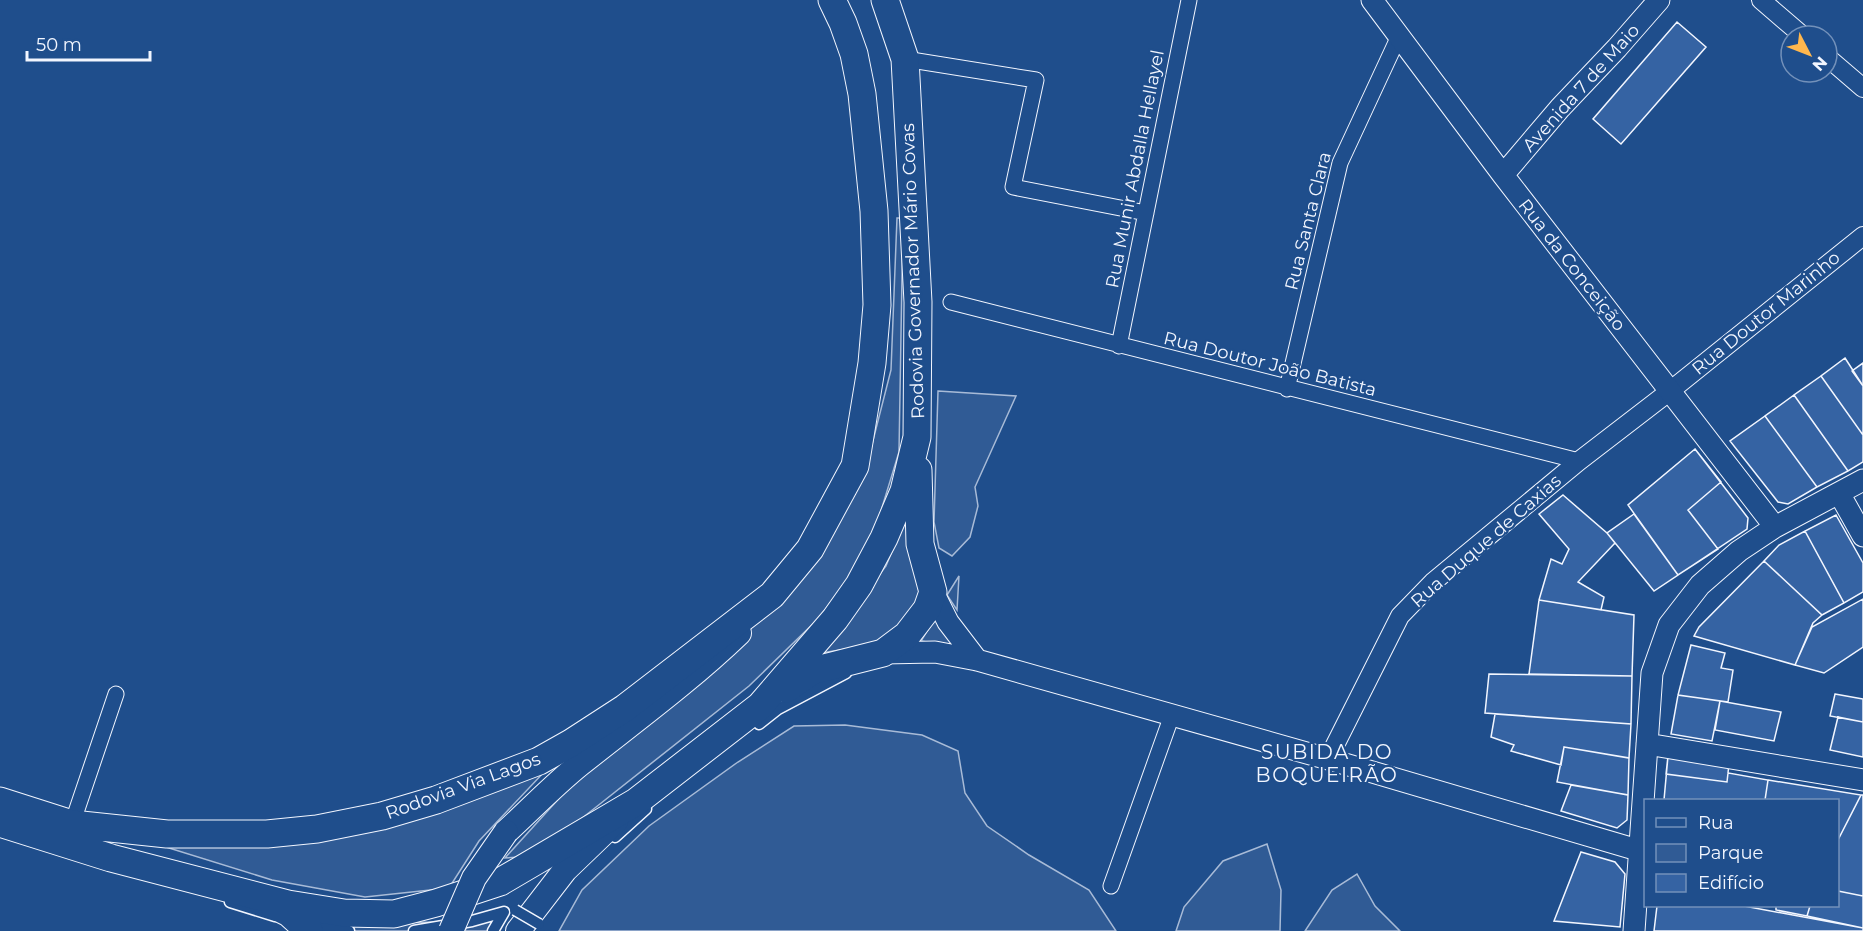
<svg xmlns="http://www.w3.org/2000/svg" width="1863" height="931" viewBox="0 0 1863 931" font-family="Montserrat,sans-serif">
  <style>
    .green { fill: #305b95; stroke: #a8bbd7; stroke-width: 1.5 }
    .building { fill: #3563a3; stroke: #f2f6ff; stroke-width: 1.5 }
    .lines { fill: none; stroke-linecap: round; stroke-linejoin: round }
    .pedestrian-casing { stroke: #f2f6ff; stroke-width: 13 }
    .minor-casing { stroke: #f2f6ff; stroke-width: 17 }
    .tertiary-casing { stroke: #f2f6ff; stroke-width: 20 }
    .secondary-casing { stroke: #f2f6ff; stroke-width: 23 }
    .trunk-casing { stroke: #f2f6ff; stroke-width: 26 }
    .motorway-casing { stroke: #f2f6ff; stroke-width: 29 }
    .pedestrian { stroke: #1f4e8c; stroke-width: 10 }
    .minor { stroke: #1f4e8c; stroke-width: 15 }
    .tertiary { stroke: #1f4e8c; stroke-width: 18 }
    .secondary { stroke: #1f4e8c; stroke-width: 21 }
    .trunk { stroke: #1f4e8c; stroke-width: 24 }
    .motorway { stroke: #1f4e8c; stroke-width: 27 }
    .pedestrian-bridge-casing { stroke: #f2f6ff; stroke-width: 13; stroke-linecap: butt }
    .trunk-bridge-casing { stroke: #f2f6ff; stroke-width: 26; stroke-linecap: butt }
    .pedestrian-bridge { stroke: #1f4e8c; stroke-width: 10 }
    .trunk-bridge { stroke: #1f4e8c; stroke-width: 24 }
    .labels { text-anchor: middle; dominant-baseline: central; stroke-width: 4.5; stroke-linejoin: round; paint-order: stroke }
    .street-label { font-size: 18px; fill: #f2f6ff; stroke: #1f4e8c }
    .neighbourhood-label { font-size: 20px; letter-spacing: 1.5px; fill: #f2f6ff; stroke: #1f4e8c }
  </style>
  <rect width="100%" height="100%" fill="#1f4e8c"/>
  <path class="green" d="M 897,218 L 903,218 L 899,452 L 869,550 L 819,618 L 749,686 L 581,819 L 520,857 L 505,858 L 563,794 L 742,638 L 818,555 L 866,468 L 891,370 Z
    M 938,391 L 1016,396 L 975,487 L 978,506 L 970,537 L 952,556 L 939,548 L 934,522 Z
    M 909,510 L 919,593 L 916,614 L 877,644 L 815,654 L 843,623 L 886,566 Z
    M 959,576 L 957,610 L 947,595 Z
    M 935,618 L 958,647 L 921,641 Z
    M 845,725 L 922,735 L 958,751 L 965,793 L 987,826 L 1029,855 L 1089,890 L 1116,931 L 559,931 L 582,890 L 649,826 L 738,762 L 794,726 Z
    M 546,770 L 479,841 L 449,888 L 365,897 L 272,880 L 140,839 L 288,838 Z
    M 1267,844 L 1281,890 L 1280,931 L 1176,931 L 1184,907 L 1223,861 Z
    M 1357,874 L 1375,906 L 1400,931 L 1305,931 L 1332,890 Z
    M 308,911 L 379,923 L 438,922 L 436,931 L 325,931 Z
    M 494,914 L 489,931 L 465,931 L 469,920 Z"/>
  <path class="building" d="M 1677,22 L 1706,47 L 1621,144 L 1593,119 Z
    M 1845,358 L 1863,386 L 1863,435 L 1821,376 Z
    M 1863,363 L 1863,386 L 1852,371 Z
    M 1821,376 L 1863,435 L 1863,462 L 1848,471 L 1794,395 Z
    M 1794,395 L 1848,471 L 1817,487 L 1765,416 Z
    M 1765,416 L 1817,487 L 1788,504 L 1778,502 L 1730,441 Z
    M 1695,449 L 1748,518 L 1747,529 L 1678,575 L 1628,505 Z
    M 1695,449 L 1721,482 L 1688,510 L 1718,549 L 1678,575 L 1628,505 Z
    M 1563,495 L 1607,533 L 1615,543 L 1578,582 L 1604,597 L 1601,610 L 1539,600 L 1551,559 L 1562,564 L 1569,549 L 1539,514 Z
    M 1634,514 L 1678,575 L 1654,591 L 1607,533 Z
    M 1836,515 L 1863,563 L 1863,592 L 1844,603 L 1805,531 Z
    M 1805,531 L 1844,603 L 1822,615 L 1764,561 L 1779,545 Z
    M 1764,561 L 1822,615 L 1813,623 L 1795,665 L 1694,636 L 1699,627 Z
    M 1863,599 L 1863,647 L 1824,673 L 1795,665 L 1812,627 Z
    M 1539,600 L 1634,615 L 1632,676 L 1529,674 Z
    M 1691,645 L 1725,653 L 1721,668 L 1733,670 L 1728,702 L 1678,695 Z
    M 1489,674 L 1632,676 L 1631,724 L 1485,713 Z
    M 1835,694 L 1863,699 L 1863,722 L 1830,716 Z
    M 1678,695 L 1720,701 L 1712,741 L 1671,734 Z
    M 1720,701 L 1781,712 L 1774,741 L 1715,730 Z
    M 1495,714 L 1631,724 L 1629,758 L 1564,747 L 1561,765 L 1511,751 L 1514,745 L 1491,737 Z
    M 1838,717 L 1863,722 L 1863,757 L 1830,750 Z
    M 1564,747 L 1629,758 L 1628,795 L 1557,782 Z
    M 1668,756 L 1729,764 L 1727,782 L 1666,774 Z
    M 1668,756 L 1729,764 L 1728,773 L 1768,780 L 1765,800 L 1664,800 Z
    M 1768,780 L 1861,795 L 1838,840 L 1838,800 L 1765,800 Z
    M 1571,785 L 1628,795 L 1627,820 L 1617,828 L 1561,811 Z
    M 1861,795 L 1863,795 L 1863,896 L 1838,891 L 1838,840 Z
    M 1581,852 L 1615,862 L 1625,874 L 1620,927 L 1554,921 Z
    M 1838,891 L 1863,896 L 1863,928 L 1807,916 L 1810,906 L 1838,906 Z
    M 1657,906 L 1744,906 L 1863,928 L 1863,931 L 1654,931 Z
    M 1776,906 L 1810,906 L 1807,916 L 1776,910 Z"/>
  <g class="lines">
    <defs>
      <path id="pedestrian" d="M 759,724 L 778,709 L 846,673
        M 615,837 L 646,809
        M 230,902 L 275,916
        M 308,925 L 349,931
        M 414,931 L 472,921 L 504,912 L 493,931"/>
      <path id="minor" d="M 905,59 L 1036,80 L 1013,187 L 1146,213
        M 951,302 L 1579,461
        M 1119,346 L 1189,0
        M 1287,389 L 1340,163 L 1399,36
        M 72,824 L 116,694
        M 1111,886 L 1172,715"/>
      <path id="tertiary" d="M 1761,0 L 1803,36
        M 1827,57 L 1863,88
        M 1328,759 L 1400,616 L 1433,582 L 1579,461 L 1670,391 L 1863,236"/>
      <path id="secondary" d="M 1372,0 L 1503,175 L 1775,527
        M 1503,175 L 1560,108 L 1617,48 L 1659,0
        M 1839,493 L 1863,536
        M 933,592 L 948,622 L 977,660
        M 883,653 L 935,652 L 977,660 L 1328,759 L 1641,851
        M 1647,744 L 1863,780
        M 1634,931 L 1652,673 L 1669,625 L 1700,585 L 1739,551 L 1775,527 L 1863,480"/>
      <path id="trunk" d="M 506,832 C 531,809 554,785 580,764 C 634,721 689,681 739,633
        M 518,931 L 565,870 L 616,821"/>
      <path id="motorway" d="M 786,689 L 812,671 L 883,653 L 907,635 L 927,609 L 933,592 L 920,544 L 918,470
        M 0,801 L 72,824 L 167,834 L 267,834 L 317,829 L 382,816 L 436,800 L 539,761 L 571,743 L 625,708 L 772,595 L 810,549 L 855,466 L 872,363 L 877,305 L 874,211 L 862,94 L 854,54 L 843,23 L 832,0
        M 0,823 L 111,858 L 288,904 L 344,913 L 394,914 L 436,903 L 500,882 L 636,802 L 760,706 L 835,619 L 859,585 L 884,538 L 904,491 L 917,437 L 918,302 L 905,59 L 885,0
        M 273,905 L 289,913 L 309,931"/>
    </defs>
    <use href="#pedestrian" class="pedestrian-casing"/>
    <use href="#minor" class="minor-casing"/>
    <use href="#tertiary" class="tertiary-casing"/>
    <use href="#secondary" class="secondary-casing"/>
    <use href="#trunk" class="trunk-casing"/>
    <use href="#motorway" class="motorway-casing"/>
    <use href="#pedestrian" class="pedestrian"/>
    <use href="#minor" class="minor"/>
    <use href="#tertiary" class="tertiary"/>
    <use href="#secondary" class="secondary"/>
    <use href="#trunk" class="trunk"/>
    <use href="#motorway" class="motorway"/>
    <defs>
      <path id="pedestrian-bridge" d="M 515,910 L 539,924"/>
      <path id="trunk-bridge" d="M 451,931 L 474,878 L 506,832"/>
    </defs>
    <use href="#pedestrian-bridge" class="pedestrian-bridge-casing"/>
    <use href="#trunk-bridge" class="trunk-bridge-casing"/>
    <use href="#pedestrian-bridge" class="pedestrian-bridge"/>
    <use href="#trunk-bridge" class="trunk-bridge"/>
  </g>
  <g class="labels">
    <g class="street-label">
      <text transform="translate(1581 88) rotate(-48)">Avenida 7 de Maio</text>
      <text transform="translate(1135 169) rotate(-79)">Rua Munir Abdalla Hellayel</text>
      <text transform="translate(1308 221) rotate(-76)">Rua Santa Clara</text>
      <text transform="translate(1572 265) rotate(52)">Rua da Conceição</text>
      <text transform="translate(913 271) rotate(-92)">Rodovia Governador Mário Covas</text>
      <text transform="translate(1766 313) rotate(-39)">Rua Doutor Marinho</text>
      <text transform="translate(1270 364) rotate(14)">Rua Doutor João Batista</text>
      <text transform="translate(1486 541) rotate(-41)">Rua Duque de Caxias</text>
      <text transform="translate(463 786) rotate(-20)">Rodovia Via Lagos</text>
    </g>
    <g class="neighbourhood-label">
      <text x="1327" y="752">SUBIDA DO<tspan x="1327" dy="23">BOQUEIRÃO</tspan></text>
    </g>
  </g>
  <rect x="1644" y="799" width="195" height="108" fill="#1f4e8c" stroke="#7391ba" stroke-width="1.5"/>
  <rect x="1656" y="818" width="30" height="9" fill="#1f4e8c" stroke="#7391ba" stroke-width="1.5"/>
  <text x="1698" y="829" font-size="18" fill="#f2f6ff">Rua</text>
  <rect x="1656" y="844" width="30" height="18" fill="#305b95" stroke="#7391ba" stroke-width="1.5"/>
  <text x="1698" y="859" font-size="18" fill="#f2f6ff">Parque</text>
  <rect x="1656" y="874" width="30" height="18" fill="#3563a3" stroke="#7391ba" stroke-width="1.5"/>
  <text x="1698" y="889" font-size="18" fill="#f2f6ff">Edifício</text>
  <g transform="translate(1809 54) rotate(132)"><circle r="28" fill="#1f4e8c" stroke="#7391ba" stroke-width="1.5"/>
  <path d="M0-4.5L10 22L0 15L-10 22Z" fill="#ffb74d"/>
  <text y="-9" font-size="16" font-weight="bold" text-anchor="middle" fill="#f2f6ff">N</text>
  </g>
  <path d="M27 51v9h123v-9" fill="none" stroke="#f2f6ff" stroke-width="3"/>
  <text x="36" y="51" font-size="18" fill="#f2f6ff" stroke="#1f4e8c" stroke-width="4.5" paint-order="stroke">50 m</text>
</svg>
